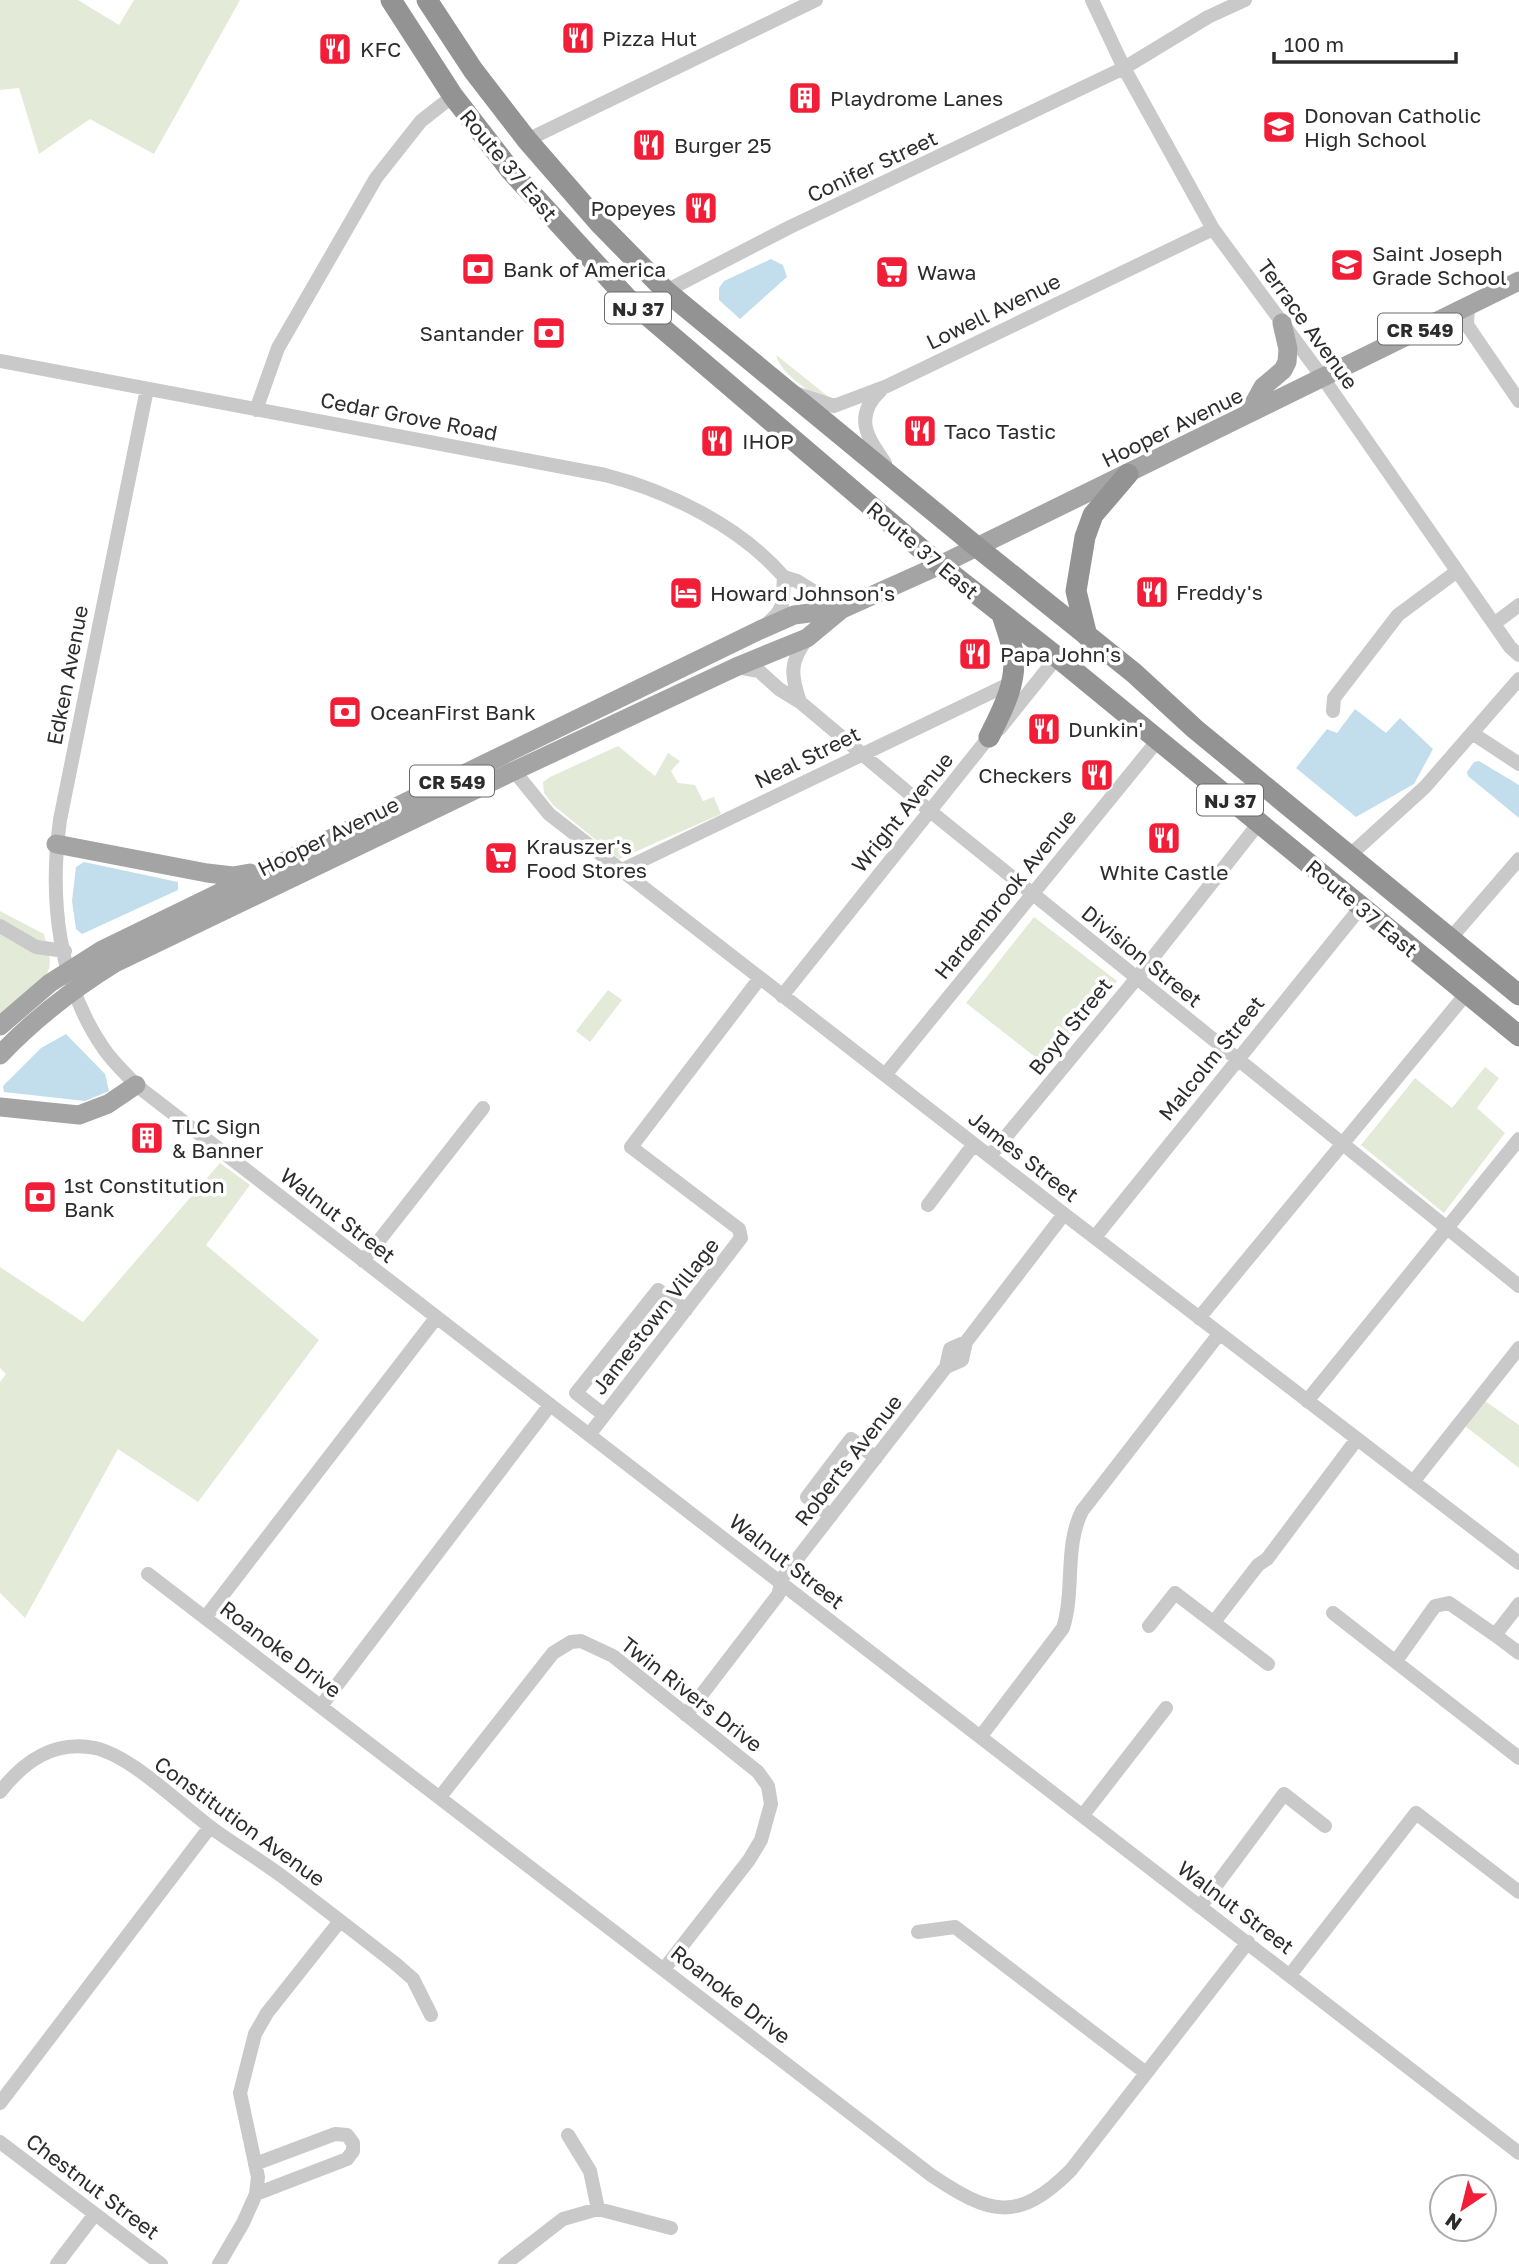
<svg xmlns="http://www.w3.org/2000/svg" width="1519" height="2264" viewBox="0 0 1519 2264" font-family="'Golos Text',sans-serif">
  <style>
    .green { fill: #e3ebd8 }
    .water { fill: #c2deed }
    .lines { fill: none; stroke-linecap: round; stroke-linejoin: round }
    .minor { stroke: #c9c9c9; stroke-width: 14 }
    .major { stroke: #a4a4a4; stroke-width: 19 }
    .highway { stroke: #939393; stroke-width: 21 }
    .labels { text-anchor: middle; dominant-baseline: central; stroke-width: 7; stroke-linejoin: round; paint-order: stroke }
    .shield { fill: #fff; stroke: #6b6b6b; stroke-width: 2 }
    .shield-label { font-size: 19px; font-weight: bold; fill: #2c2c2c }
    .poi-label { font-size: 21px; fill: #2c2c2c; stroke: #fff; text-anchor: start }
    .street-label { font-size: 21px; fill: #2c2c2c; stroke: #fff }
  </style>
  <rect width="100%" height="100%" fill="#fff"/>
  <path class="green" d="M 0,0 L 78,0 L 119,25 L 134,0 L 240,0 L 154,154 L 90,119 L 39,154 L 19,88 L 0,90 Z
    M 776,355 L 780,358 L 830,398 L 820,399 C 805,387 781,374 776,355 Z
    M 618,746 L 655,776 L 668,753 L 680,761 L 671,771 L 678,783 L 695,785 L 703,801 L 714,797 L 721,814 L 619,859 L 553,805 L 544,793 L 543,782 L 550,777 Z
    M 0,911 L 44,934 C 47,948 55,964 45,976 L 0,1014 Z
    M 1034,917 L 1117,981 L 1047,1066 L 966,1003 Z
    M 608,990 L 622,1000 L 590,1042 L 576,1031 Z
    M 1485,1067 L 1499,1078 L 1477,1108 L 1505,1133 L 1444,1213 L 1361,1145 L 1415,1078 L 1452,1108 Z
    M 220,1163 L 250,1185 L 206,1245 L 319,1340 L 198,1502 L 118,1449 L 25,1618 L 0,1593 L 0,1382 L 6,1374 L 0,1368 L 0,1267 L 83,1322 Z
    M 1485,1401 L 1519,1425 L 1519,1468 L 1465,1426 Z"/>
  <path class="water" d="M 771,259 L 783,265 L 787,277 L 740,319 L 719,300 L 719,288 L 724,281 Z
    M 1355,709 L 1386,733 L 1400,718 L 1433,749 L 1414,784 L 1356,817 L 1296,768 L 1327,729 L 1337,733 Z
    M 1479,761 L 1519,785 L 1519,818 L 1468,776 L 1467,772 L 1474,762 Z
    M 84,862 L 178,882 L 178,890 L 82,934 L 76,929 L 72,901 L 76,867 Z
    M 66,1034 L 105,1074 L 109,1091 L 85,1101 L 4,1092 L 3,1086 L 41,1048 Z"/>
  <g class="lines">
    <path class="minor" d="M 1092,0 L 1124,68 L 1213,229 L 1323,378 L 1510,647 L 1519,655
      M 527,140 L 816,0
      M 666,291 L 790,227 L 1124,68 L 1208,17 L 1245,0
      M 1468,305 L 1467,325 L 1519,401
      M 0,361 L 605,475 C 668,491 740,526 784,577 L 797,581 L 842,609
      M 147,389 L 60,820 C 49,898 58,983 104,1049 C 113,1062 125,1073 136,1085 L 1519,2153
      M 881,390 C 853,416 867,437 885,463
      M 798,394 L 834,406 L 887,386 L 1213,229
      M 256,410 L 278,348 L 376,178 L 421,121 L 453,96
      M 769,622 C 787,607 782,599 784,577
      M 1494,624 L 1519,605
      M 737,667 L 759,671 L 779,689 L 800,702 L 930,811 L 1519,1286
      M 800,702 C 791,676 789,662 807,639
      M 1333,711 L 1334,698 L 1398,615 L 1456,572
      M 1472,733 L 1519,764
      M 514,771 L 549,814 L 1064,1214 L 1519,1563
      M 1349,856 L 1425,787 L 1519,679
      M 622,870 L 1011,683
      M 0,926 L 36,947 L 65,951
      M 1450,939 L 1519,859
      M 782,996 L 989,737 L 1000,728 L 1057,657
      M 885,1075 L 1158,740
      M 990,1156 L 1136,979 L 1259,823
      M 928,1205 L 974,1144
      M 1095,1237 L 1361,907
      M 363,1261 L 483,1108
      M 1199,1318 L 1466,994
      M 946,1367 L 950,1349 L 966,1342
      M 1307,1401 L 1519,1139
      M 604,1415 L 576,1393 L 658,1290 L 686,1310
      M 589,1435 L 741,1238 L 739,1229 L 631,1147 L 760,978
      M 1413,1482 L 1519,1348
      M 831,1516 L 807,1497 L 851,1439 L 876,1458
      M 148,1574 L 931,2175 C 989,2214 1017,2224 1071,2170 L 1248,1942
      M 1333,1613 L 1519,1758
      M 205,1618 L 436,1318
      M 1214,1622 L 1258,1565 L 1267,1559 L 1357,1439
      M 1149,1626 L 1175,1593 L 1268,1664
      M 1495,1635 L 1519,1653
      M 1396,1661 L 1435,1606 L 1449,1603 L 1495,1635 L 1519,1604
      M 321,1706 L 550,1405
      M 686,1715 L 778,1595 L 783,1577 L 787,1572 L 946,1367 L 962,1360 L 966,1342 L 1064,1214
      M 981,1736 L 1063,1628 C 1075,1590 1064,1547 1082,1511 L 1219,1334
      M 0,1792 C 24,1761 54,1740 95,1748 C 131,1756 178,1803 209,1826 C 233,1844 259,1859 283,1877 C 321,1906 359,1935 397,1965 L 413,1979 L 431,2015
      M 440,1797 L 553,1653 L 571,1642 L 581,1641 L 613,1656 L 758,1772 L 768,1786 L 771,1804 L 761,1840 L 749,1860 L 664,1969
      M 1083,1815 L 1166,1708
      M 1200,1907 L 1284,1794 L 1325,1826
      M 918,1932 L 955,1927 L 1146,2073
      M 1290,1975 L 1416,1813 L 1519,1892
      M 0,2103 L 210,1827
      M 568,2135 L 590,2171 L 598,2209
      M 0,2142 L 161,2264
      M 255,2164 L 335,2134 L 347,2135 L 353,2143 L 353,2151 L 347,2159 L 256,2194
      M 57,2264 L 95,2214
      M 219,2264 L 243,2223 L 256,2194 L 258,2177 L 240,2093 L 255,2034 L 267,2013 L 340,1921
      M 505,2264 L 563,2219 L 598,2209 L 671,2228"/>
    <path class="major" d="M 1248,414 L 1263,387 L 1283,370 L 1287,362 L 1288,349 L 1282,323
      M 56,844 L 207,873 L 233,876 L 250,873
      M 0,1026 L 50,983 L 102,950 L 760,630 L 794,615 L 841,609
      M 0,1055 C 34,1019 73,989 115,963 L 514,771 L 736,667 L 807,638 L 842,609 L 940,565 L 1519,281
      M 0,1107 L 79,1115 L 108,1104 L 136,1085"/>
    <path class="highway" d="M 391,0 L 453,96 L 511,171 L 627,298 L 940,565 L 1057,657 L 1519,1036
      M 427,0 L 473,70 L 527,140 L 601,225 L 666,291 L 977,547 L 1134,673 L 1195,729 L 1519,995
      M 1087,636 L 1076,591 L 1085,537 L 1093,515 L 1128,474
      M 989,737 C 1001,713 1018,682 1013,653 C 1011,640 1006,627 1002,615"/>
  </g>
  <defs>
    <symbol id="restaurant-square" viewBox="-11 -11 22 22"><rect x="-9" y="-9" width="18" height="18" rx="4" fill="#f21e38" stroke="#fff"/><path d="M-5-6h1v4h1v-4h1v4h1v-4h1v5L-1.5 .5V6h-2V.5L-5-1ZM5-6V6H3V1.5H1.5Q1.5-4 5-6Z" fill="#fff"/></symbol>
    <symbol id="building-square" viewBox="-11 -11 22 22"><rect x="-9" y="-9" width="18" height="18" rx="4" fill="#f21e38" stroke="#fff"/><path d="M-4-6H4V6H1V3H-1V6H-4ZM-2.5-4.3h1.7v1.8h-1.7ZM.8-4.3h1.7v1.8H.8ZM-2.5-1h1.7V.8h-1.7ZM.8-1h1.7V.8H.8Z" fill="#fff"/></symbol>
    <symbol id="school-square" viewBox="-11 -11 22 22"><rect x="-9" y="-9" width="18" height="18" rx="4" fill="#f21e38" stroke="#fff"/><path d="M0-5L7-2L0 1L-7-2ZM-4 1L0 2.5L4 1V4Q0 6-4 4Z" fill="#fff"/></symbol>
    <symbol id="bank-square" viewBox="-11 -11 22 22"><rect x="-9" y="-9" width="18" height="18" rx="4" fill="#f21e38" stroke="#fff"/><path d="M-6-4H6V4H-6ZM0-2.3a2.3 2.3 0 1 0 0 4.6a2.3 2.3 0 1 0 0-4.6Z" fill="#fff"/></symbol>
    <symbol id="supermarket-square" viewBox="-11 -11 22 22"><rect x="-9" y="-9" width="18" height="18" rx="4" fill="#f21e38" stroke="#fff"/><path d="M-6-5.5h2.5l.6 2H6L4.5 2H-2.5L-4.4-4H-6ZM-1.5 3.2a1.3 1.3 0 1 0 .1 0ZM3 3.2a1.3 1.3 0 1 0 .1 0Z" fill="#fff"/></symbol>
    <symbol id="hotel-square" viewBox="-11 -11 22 22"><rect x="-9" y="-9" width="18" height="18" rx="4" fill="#f21e38" stroke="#fff"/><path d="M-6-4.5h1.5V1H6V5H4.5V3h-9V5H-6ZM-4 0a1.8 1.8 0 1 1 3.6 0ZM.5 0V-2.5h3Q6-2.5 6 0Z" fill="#fff"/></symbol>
  </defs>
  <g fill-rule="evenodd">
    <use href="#restaurant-square" x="559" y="19" width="38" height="38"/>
    <use href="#restaurant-square" x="316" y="30" width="38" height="38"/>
    <use href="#building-square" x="786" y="79" width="38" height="38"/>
    <use href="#school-square" x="1260" y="108" width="38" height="38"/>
    <use href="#restaurant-square" x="630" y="126" width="38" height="38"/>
    <use href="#restaurant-square" x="682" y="189" width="38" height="38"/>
    <use href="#school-square" x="1328" y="246" width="38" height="38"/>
    <use href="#bank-square" x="459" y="250" width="38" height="38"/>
    <use href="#supermarket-square" x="873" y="253" width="38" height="38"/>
    <use href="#bank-square" x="530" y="314" width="38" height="38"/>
    <use href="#restaurant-square" x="901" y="412" width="38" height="38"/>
    <use href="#restaurant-square" x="698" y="422" width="38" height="38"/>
    <use href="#restaurant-square" x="1133" y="573" width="38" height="38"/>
    <use href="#hotel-square" x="667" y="574" width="38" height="38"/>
    <use href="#restaurant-square" x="956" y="635" width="38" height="38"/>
    <use href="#bank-square" x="326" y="693" width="38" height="38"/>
    <use href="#restaurant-square" x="1025" y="710" width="38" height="38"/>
    <use href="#restaurant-square" x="1078" y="756" width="38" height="38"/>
    <use href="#restaurant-square" x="1145" y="819" width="38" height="38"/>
    <use href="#supermarket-square" x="482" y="839" width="38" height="38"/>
    <use href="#building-square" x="128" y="1119" width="38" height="38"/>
    <use href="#bank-square" x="21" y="1178" width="38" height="38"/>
  </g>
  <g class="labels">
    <g class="shield">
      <rect x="605" y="292.5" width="66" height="31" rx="5"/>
      <rect x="1378" y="313.5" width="84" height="31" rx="5"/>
      <rect x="410" y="765.5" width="84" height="31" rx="5"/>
      <rect x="1197" y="784.5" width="66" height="31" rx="5"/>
    </g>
    <g class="shield-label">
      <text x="638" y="308">NJ 37</text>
      <text x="1420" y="329">CR 549</text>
      <text x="452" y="781">CR 549</text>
      <text x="1230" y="800">NJ 37</text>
    </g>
    <g class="poi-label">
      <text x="602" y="38">Pizza Hut</text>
      <text x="360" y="49">KFC</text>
      <text x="830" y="98">Playdrome Lanes</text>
      <text x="1304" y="115">Donovan Catholic<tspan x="1304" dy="24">High School</tspan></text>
      <text x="674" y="145">Burger 25</text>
      <text x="676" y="208" text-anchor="end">Popeyes</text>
      <text x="1372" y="253">Saint Joseph<tspan x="1372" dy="24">Grade School</tspan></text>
      <text x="503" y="269">Bank of America</text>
      <text x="917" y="272">Wawa</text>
      <text x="524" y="333" text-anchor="end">Santander</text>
      <text x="944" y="431">Taco Tastic</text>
      <text x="742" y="441">IHOP</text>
      <text x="1176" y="592">Freddy's</text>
      <text x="710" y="593">Howard Johnson's</text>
      <text x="1000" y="654">Papa John's</text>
      <text x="370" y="712">OceanFirst Bank</text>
      <text x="1068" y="729">Dunkin'</text>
      <text x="1072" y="775" text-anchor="end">Checkers</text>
      <text x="526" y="846">Krauszer's<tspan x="526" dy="24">Food Stores</tspan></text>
      <text x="1164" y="872" text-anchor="middle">White Castle</text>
      <text x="172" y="1126">TLC Sign<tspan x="172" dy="24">&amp; Banner</tspan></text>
      <text x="64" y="1185">1st Constitution<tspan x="64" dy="24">Bank</tspan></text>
    </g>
    <g class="street-label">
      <text transform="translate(509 165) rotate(50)">Route 37 East</text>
      <text transform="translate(872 166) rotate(-25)">Conifer Street</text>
      <text transform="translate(993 311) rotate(-26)">Lowell Avenue</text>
      <text transform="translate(1308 324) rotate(54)">Terrace Avenue</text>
      <text transform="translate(409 416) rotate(11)">Cedar Grove Road</text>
      <text transform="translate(1172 427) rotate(-26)">Hooper Avenue</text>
      <text transform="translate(923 550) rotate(40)">Route 37 East</text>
      <text transform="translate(67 675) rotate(-79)">Edken Avenue</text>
      <text transform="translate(807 757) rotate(-26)">Neal Street</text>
      <text transform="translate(902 812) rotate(-51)">Wright Avenue</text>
      <text transform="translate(328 836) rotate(-26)">Hooper Avenue</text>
      <text transform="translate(1005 894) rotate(-51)">Hardenbrook Avenue</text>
      <text transform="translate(1362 908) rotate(40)">Route 37 East</text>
      <text transform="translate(1142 956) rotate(39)">Division Street</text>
      <text transform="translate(1070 1026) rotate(-51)">Boyd Street</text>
      <text transform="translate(1211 1058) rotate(-51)">Malcolm Street</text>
      <text transform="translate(1024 1156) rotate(38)">James Street</text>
      <text transform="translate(338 1215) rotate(38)">Walnut Street</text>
      <text transform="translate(655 1316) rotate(-52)">Jamestown Village</text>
      <text transform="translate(848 1460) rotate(-52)">Roberts Avenue</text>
      <text transform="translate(787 1561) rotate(38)">Walnut Street</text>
      <text transform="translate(281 1649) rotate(37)">Roanoke Drive</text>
      <text transform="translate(692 1694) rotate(38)">Twin Rivers Drive</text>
      <text transform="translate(240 1821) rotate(36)">Constitution Avenue</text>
      <text transform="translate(1236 1907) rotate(37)">Walnut Street</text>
      <text transform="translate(731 1994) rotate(38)">Roanoke Drive</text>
      <text transform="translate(93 2186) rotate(37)">Chestnut Street</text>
    </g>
  </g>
  <g transform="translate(1463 2208) rotate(215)"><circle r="33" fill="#ffffff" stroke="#ababab" stroke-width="2"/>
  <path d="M0-5L12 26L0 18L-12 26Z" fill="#f21e38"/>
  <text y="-10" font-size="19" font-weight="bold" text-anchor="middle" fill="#2c2c2c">N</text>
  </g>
  <path d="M1274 52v10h182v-10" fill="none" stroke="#2c2c2c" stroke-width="3.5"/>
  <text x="1284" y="52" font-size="21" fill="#2c2c2c" stroke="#ffffff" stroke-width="5" paint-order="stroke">100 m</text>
</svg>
